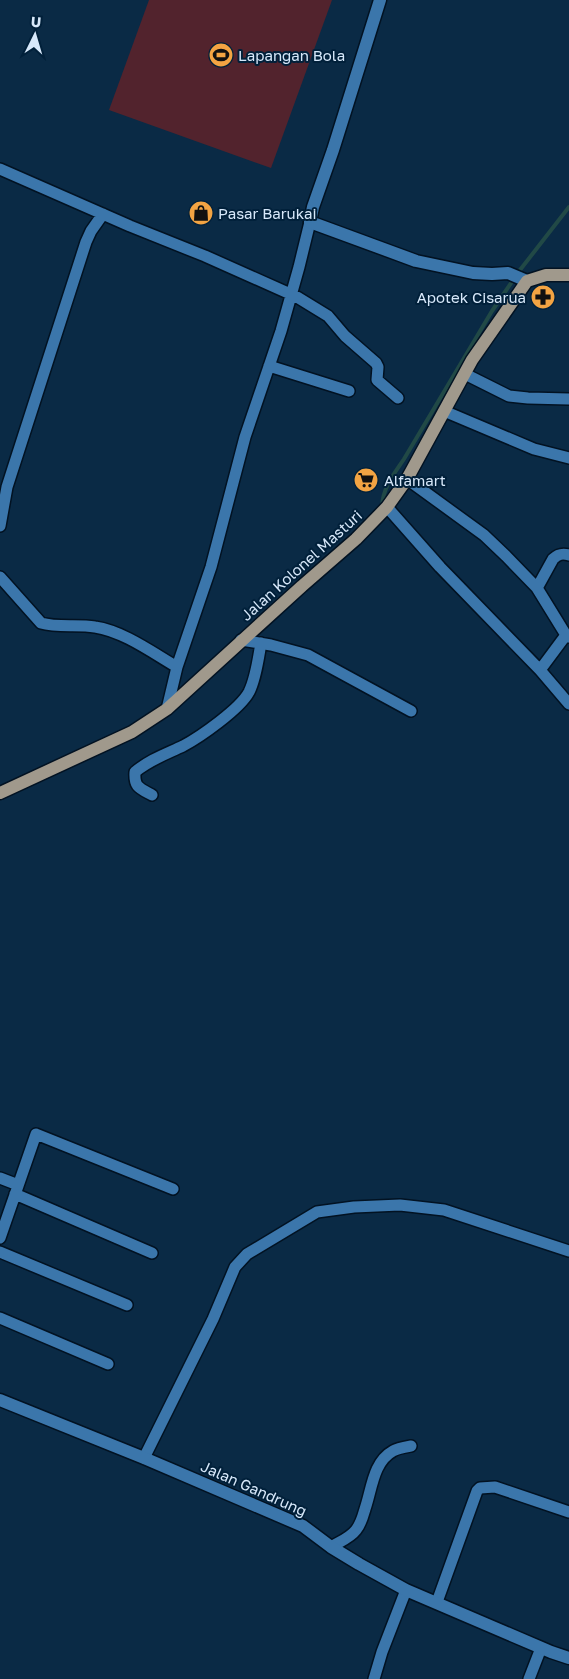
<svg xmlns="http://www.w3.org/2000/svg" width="569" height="1679" viewBox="0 0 569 1679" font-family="'Golos Text',sans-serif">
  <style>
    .green { fill: #52232d }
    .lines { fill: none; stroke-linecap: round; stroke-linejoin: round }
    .stream { stroke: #214946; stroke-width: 4 }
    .minor-casing { stroke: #021222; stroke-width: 14 }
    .tertiary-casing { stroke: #021222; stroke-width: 15 }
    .primary-casing { stroke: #021222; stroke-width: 15 }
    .minor { stroke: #3b76ab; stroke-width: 11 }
    .tertiary { stroke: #3b76ab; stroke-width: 12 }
    .primary { stroke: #a0998c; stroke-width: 12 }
    .labels { text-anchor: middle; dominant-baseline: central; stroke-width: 4; stroke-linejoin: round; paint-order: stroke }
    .poi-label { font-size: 15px; fill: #d7e8fa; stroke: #01203a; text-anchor: start }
    .street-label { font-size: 15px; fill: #d7e8fa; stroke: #01203a }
  </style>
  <rect width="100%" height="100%" fill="#0a2a45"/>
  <path class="green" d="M 149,0 L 332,0 L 271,168 L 109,110 Z"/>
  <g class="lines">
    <path class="stream" d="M 382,506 C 383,487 394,474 404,459 L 492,311 L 520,270 L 569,207"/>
    <defs>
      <path id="minor" d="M 0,169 L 130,226 L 205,256 L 297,297 L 328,316 L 345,336 L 376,363 L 378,367 L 377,380 L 398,398
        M 269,366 L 349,391
        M 465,374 L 509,396 L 528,398 L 569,399
        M 444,411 L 534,449 L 569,458
        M 407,479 L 484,535 L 506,556 L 537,588 L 566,635
        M 387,507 L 440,567 L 540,670 L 569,704
        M 0,526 L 7,487 L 86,242 L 91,231 L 103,214
        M 0,577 L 41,623 C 58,628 77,624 95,627 C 123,631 153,653 177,667
        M 537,588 L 553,559 C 558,554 562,553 569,555
        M 241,640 L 271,645 L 308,655 L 411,711
        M 540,670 L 566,635 L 569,637
        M 167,709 L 177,667 L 211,567 L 245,437 L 281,331 L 299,267 L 310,222
        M 152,795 C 139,788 134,787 135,772 C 149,760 166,754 183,746 C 200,737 240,709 249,692 C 256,678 258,660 261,643
        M 0,1178 L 13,1183
        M 15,1194 L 152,1253
        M 0,1238 L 36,1134 L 173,1189
        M 0,1252 L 127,1305
        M 0,1318 L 108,1364
        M 144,1458 L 213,1319 L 235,1267 L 247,1254 L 317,1212 L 354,1207 L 400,1205 L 444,1210 L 569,1251
        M 331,1547 C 339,1542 350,1538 356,1530 C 361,1524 363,1516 365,1509 C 372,1489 373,1462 393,1451 C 398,1448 405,1447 411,1446
        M 437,1602 L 477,1491 L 480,1488 L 495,1487 L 569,1512
        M 374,1679 L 382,1652 L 406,1590
        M 529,1679 L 541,1648"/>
      <path id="tertiary" d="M 380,0 L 333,150 L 313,207 L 310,222 L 416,261 L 473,273 L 492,274 L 508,273 L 527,281
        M 0,1400 L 144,1458 L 303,1526 L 331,1547 L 359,1564 L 406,1590 L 551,1652 L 569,1658"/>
      <path id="primary" d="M 0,793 L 132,732 L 167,709 L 302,586 L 356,539 L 387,507 L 407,479 L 472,360 L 527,281 L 546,275 L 569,275"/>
    </defs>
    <use href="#minor" class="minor-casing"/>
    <use href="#tertiary" class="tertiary-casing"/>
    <use href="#primary" class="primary-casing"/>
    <use href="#minor" class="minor"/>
    <use href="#tertiary" class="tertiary"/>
    <use href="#primary" class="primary"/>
  </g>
  <defs>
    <symbol id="stadium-disc" viewBox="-11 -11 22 22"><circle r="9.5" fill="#f3a443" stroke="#01203a"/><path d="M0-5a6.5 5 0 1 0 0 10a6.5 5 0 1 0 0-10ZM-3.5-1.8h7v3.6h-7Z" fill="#111"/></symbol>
    <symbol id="shop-disc" viewBox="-11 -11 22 22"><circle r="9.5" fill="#f3a443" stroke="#01203a"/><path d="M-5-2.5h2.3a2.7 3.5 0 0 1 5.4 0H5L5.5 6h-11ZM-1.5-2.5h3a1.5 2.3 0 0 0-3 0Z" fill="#111"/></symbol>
    <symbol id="pharmacy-disc" viewBox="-11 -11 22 22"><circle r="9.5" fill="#f3a443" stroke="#01203a"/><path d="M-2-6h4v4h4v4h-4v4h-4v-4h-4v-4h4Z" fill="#111"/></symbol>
    <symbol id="supermarket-disc" viewBox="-11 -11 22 22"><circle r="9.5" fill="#f3a443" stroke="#01203a"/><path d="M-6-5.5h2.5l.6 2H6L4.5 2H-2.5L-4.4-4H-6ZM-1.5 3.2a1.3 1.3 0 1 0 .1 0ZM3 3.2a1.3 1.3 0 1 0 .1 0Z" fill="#111"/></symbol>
  </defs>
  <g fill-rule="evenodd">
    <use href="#stadium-disc" x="207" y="41" width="28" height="28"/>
    <use href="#shop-disc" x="187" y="199" width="28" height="28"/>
    <use href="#pharmacy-disc" x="529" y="283" width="28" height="28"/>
    <use href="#supermarket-disc" x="352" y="466" width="28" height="28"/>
  </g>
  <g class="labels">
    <g class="poi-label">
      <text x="238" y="55">Lapangan Bola</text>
      <text x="218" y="213">Pasar Barukai</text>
      <text x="526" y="297" text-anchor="end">Apotek Cisarua</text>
      <text x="384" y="480">Alfamart</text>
    </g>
    <g class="street-label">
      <text transform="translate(301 565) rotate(-42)">Jalan Kolonel Masturi</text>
      <text transform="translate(254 1488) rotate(24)">Jalan Gandrung</text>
    </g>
  </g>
  <g transform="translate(35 35) rotate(5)" stroke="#01203a" stroke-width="4" paint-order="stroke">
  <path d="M0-4L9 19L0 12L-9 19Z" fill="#d7e8fa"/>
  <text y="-8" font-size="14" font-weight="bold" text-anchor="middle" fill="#d7e8fa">U</text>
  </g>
</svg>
